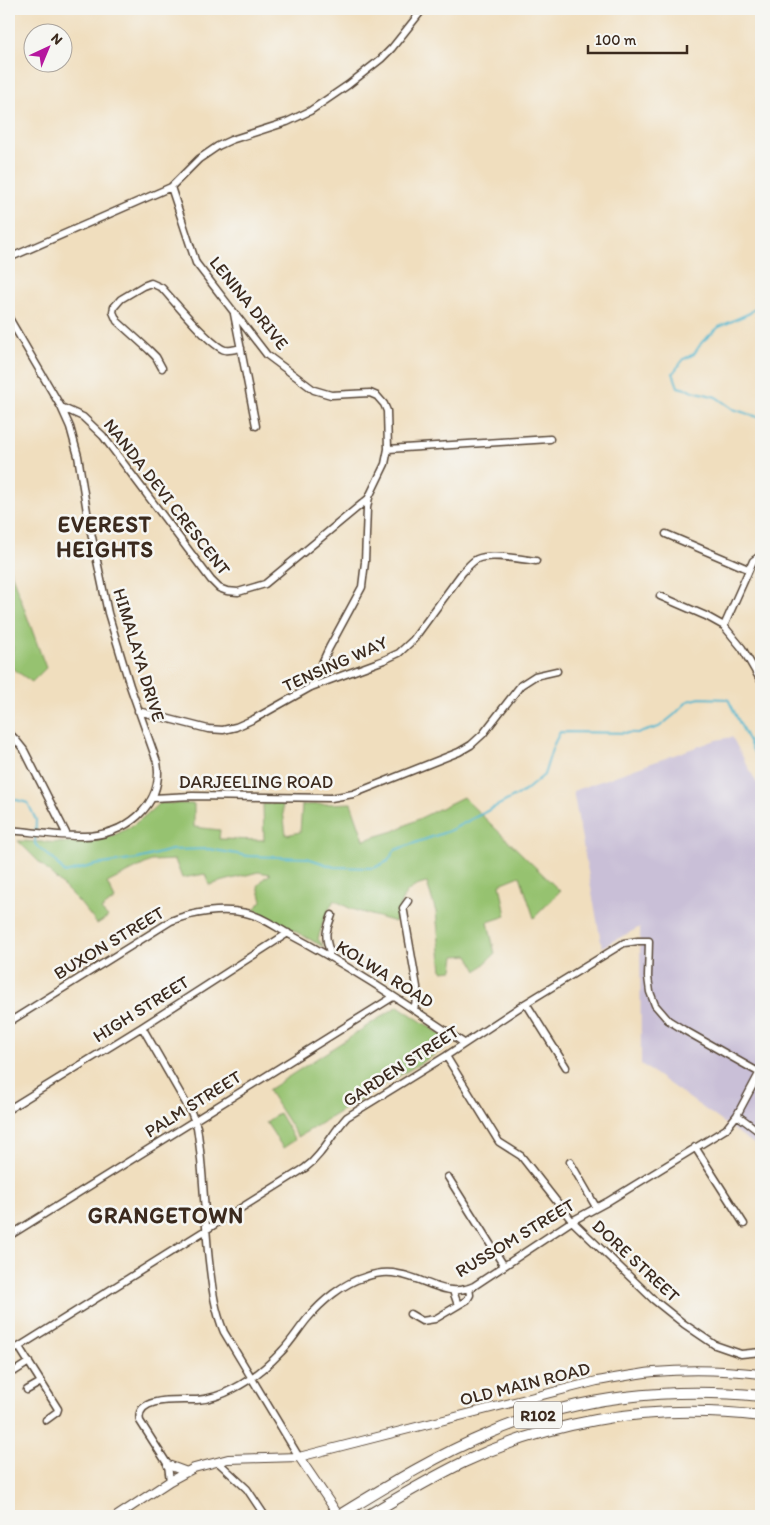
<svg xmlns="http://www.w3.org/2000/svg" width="770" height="1525" viewBox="0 0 770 1525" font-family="Itim,sans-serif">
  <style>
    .industrial { fill: #c9bfd7 }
    .green { fill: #96c270; stroke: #687647 }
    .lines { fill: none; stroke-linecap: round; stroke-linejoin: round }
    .stream { stroke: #50b6cf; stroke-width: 2 }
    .minor-casing { stroke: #564536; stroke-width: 9 }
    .tertiary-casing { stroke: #564536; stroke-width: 10 }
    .primary-casing { stroke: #564536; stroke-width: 12 }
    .minor { stroke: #fff; stroke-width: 6 }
    .tertiary { stroke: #fff; stroke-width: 8 }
    .primary { stroke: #fff; stroke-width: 10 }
    .tertiary-bridge-casing { stroke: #564536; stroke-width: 10; stroke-linecap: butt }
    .tertiary-bridge { stroke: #fff; stroke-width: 8 }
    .labels { text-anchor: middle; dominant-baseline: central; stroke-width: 5; stroke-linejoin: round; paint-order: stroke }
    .shield { fill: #f6f6f2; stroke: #73675e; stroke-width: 1 }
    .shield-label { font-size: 16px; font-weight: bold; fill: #3b2a1e }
    .street-label { font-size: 18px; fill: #3b2a1e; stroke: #f6f6f2 }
    .district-label { font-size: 22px; font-weight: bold; letter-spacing: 1px; fill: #3b2a1e; stroke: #f6f6f2 }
  </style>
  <rect width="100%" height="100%" fill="#f6f6f2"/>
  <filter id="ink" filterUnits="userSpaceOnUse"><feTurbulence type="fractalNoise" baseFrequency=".02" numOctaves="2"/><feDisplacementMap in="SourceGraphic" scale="10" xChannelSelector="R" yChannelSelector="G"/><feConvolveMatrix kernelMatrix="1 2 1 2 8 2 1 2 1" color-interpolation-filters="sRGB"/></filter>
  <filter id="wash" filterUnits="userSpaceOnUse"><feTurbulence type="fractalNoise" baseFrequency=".0096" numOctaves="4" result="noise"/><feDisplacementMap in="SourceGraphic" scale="20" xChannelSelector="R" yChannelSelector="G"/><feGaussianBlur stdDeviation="1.12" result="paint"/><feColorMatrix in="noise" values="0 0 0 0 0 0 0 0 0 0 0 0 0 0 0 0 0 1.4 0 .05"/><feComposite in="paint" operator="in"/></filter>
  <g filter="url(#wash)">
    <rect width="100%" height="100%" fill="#f0debe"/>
    <path class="industrial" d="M 732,737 L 761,791 L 761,1149 L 641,1064 L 640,927 L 602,947 L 573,791 L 716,740 Z"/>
    <path class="green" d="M 9,567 L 46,668 L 32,682 L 9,666 L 13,647 L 9,645 Z
      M 463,797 L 560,891 L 534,918 L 520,876 L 500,884 L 506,916 L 488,922 L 495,954 L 477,971 L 468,955 L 455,956 L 453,970 L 442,971 L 436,912 L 427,883 C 402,888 402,900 395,922 L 351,909 L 334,900 L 324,919 L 318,939 L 324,947 L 254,909 L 262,901 L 258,886 L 264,878 L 271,874 L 258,872 L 209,885 L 205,874 L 182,878 L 175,860 L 151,861 L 107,883 L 115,899 L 101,910 L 108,917 L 97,924 L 80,903 L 18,841 C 81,843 111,851 159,803 L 194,804 L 194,827 L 220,830 L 219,839 L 264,840 L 263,804 L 282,803 L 286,835 L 300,832 L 302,805 L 351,803 L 364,840 L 394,831 Z
      M 398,1006 L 454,1043 L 298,1137 L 268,1090 Z
      M 279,1113 L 295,1140 L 283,1148 L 266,1122 Z"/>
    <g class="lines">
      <path class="stream" d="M 761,299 L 756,307 L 750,313 L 719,327 L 702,342 L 694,354 L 684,359 L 673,373 L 678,387 L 716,397 L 733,409 L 761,418
        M 9,798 L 28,803 L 36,820 L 35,844 L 53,859 L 65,873 L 95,865 L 138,859 L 171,850 L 209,849 L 248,856 L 307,858 L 334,867 L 374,868 L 388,861 L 395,850 L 449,831 L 525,791 L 544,775 L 553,746 L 560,732 L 639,733 L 659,727 L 674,715 L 688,701 L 700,698 L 728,699 L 761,767"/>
    </g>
  </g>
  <g filter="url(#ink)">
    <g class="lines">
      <defs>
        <path id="minor" d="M 171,187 L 196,263 L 267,355 L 314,390 L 331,395 L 370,393 L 377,396 L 384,404 L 387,411 L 388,449 L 385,464 L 369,497 L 367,508 L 365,562 L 362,587 L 329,648 L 311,687
          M 9,258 L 171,187 L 199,159 L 218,146 L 231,140 L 287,122 L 310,111 L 348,85 L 381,59 L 392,48 L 423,9
          M 234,314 L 256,426
          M 9,318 L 61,407 L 70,427 L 78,456 L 88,518 L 108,613 L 130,686 L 157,762 C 165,806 123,837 82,836 C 58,836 33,832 9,830
          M 162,368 L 156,357 L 149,350 L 117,321 L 113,312 L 114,307 L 121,299 L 143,286 L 151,283 L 162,288 C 174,301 210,346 225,350 C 229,351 236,349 241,348
          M 61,407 L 83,417 L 103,436 L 211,580 L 219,588 L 227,591 L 238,592 L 265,584 L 369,498
          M 388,449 L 550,439
          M 666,534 L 748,569
          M 761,555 L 753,561 L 724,626 L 742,648 L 761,681
          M 660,596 L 706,616 L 724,626
          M 138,711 L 208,729 L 223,730 L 236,727 L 254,719 L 311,687 L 384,660 L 399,653 L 413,640 L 462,573 C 467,568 471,562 477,559 C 490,553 521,559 536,561
          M 9,733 L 16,740 L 24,750 L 67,835
          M 153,798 L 192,796 L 331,798 L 353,794 L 459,752 L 471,745 L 483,734 L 521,685 L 535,676 L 557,671
          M 408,901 L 403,908 L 404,912 L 417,987 L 417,995 L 414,1010
          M 328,956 L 330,952 C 324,935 326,931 332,915
          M 526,1003 L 566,1067
          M 9,1022 L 171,921 C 193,912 223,908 246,913 C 261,916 274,926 287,933 C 348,965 407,1005 464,1043
          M 142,1027 L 191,1112 L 197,1127 C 204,1171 204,1216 209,1261 C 212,1286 214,1308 224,1332 L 299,1457
          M 446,1056 L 499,1142 L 521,1156 L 572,1221 L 654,1300 L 684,1324 L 715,1345 L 741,1354 L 761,1352
          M 9,1109 L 142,1027 L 288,933
          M 737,1115 L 761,1133
          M 695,1147 L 744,1224
          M 570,1162 L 596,1207
          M 448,1177 L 504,1266
          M 9,1236 L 393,997
          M 453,1291 L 458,1305
          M 410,1314 L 422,1321 L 435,1319 L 467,1300 L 470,1295 L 469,1288
          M 19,1347 L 58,1409 L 57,1412 L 46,1420
          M 9,1353 L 305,1168 C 323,1155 332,1133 347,1117 L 446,1056 L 526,1003 L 624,943 L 638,941 L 649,941 L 648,977 L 650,992 L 655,1005 L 662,1013 L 668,1020 L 684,1030 L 760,1073
          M 15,1371 L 29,1362
          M 27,1390 L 41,1382
          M 218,1462 L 247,1489 L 265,1516
          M 170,1481 L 168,1465 L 140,1421 C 134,1395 183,1401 197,1400 C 209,1399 222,1395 233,1389 C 251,1380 267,1367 281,1352 C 291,1342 298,1330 307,1319 C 321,1302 343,1283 365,1277 C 376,1273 386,1271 398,1274 C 426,1278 445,1299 474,1286 L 572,1221 L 607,1202 L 726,1129 L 737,1115 L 761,1070"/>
        <path id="tertiary" d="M 299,1457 L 331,1504
          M 168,1465 L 187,1472
          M 117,1516 L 170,1481 L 194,1468 L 228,1459 L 299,1457 L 597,1381 C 616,1378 635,1374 654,1372 C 689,1369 726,1370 761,1374"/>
        <path id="primary" d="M 338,1516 C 387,1486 437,1455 490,1433 C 575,1396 670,1387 761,1396
          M 367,1516 C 399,1497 431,1478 464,1462 C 558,1418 659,1404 761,1416"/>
      </defs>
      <use href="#minor" class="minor-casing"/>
      <use href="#tertiary" class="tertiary-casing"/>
      <use href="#primary" class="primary-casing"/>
      <use href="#minor" class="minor"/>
      <use href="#tertiary" class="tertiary"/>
      <use href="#primary" class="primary"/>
      <defs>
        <path id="tertiary-bridge" d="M 331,1504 L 339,1516"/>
      </defs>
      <use href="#tertiary-bridge" class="tertiary-bridge-casing"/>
      <use href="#tertiary-bridge" class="tertiary-bridge"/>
    </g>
  </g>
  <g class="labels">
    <rect class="shield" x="514" y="1401.5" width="48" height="27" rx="4"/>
    <g class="shield-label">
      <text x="538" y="1415">R102</text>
    </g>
    <g class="street-label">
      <text transform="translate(249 303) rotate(51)">LENINA DRIVE</text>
      <text transform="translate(167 497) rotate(52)">NANDA DEVI CRESCENT</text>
      <text transform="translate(139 655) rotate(73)">HIMALAYA DRIVE</text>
      <text transform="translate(335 664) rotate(-24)">TENSING WAY</text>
      <text x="256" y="782">DARJEELING ROAD</text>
      <text transform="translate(109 943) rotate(-31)">BUXON STREET</text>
      <text transform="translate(385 974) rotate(32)">KOLWA ROAD</text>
      <text transform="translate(141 1009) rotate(-32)">HIGH STREET</text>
      <text transform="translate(401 1066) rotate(-33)">GARDEN STREET</text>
      <text transform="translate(193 1104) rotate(-32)">PALM STREET</text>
      <text transform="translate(515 1238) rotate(-31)">RUSSOM STREET</text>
      <text transform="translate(636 1261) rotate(43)">DORE STREET</text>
      <text transform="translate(525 1384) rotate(-14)">OLD MAIN ROAD</text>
    </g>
    <g class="district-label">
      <text x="105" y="524">EVEREST<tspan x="105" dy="25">HEIGHTS</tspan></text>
      <text x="166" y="1215">GRANGETOWN</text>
    </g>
  </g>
  <rect width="770" height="1525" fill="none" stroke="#f6f6f2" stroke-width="30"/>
  <g transform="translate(48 48) rotate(44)"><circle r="24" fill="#f6f6f2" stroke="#aba49d"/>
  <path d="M0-4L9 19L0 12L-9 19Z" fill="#b5179e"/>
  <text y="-8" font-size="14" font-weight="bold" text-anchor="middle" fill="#3b2a1e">N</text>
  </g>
  <path d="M588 45v8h99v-8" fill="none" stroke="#3b2a1e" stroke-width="2.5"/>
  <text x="595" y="45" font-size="15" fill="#3b2a1e" stroke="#f6f6f2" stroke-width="4" paint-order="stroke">100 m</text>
</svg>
